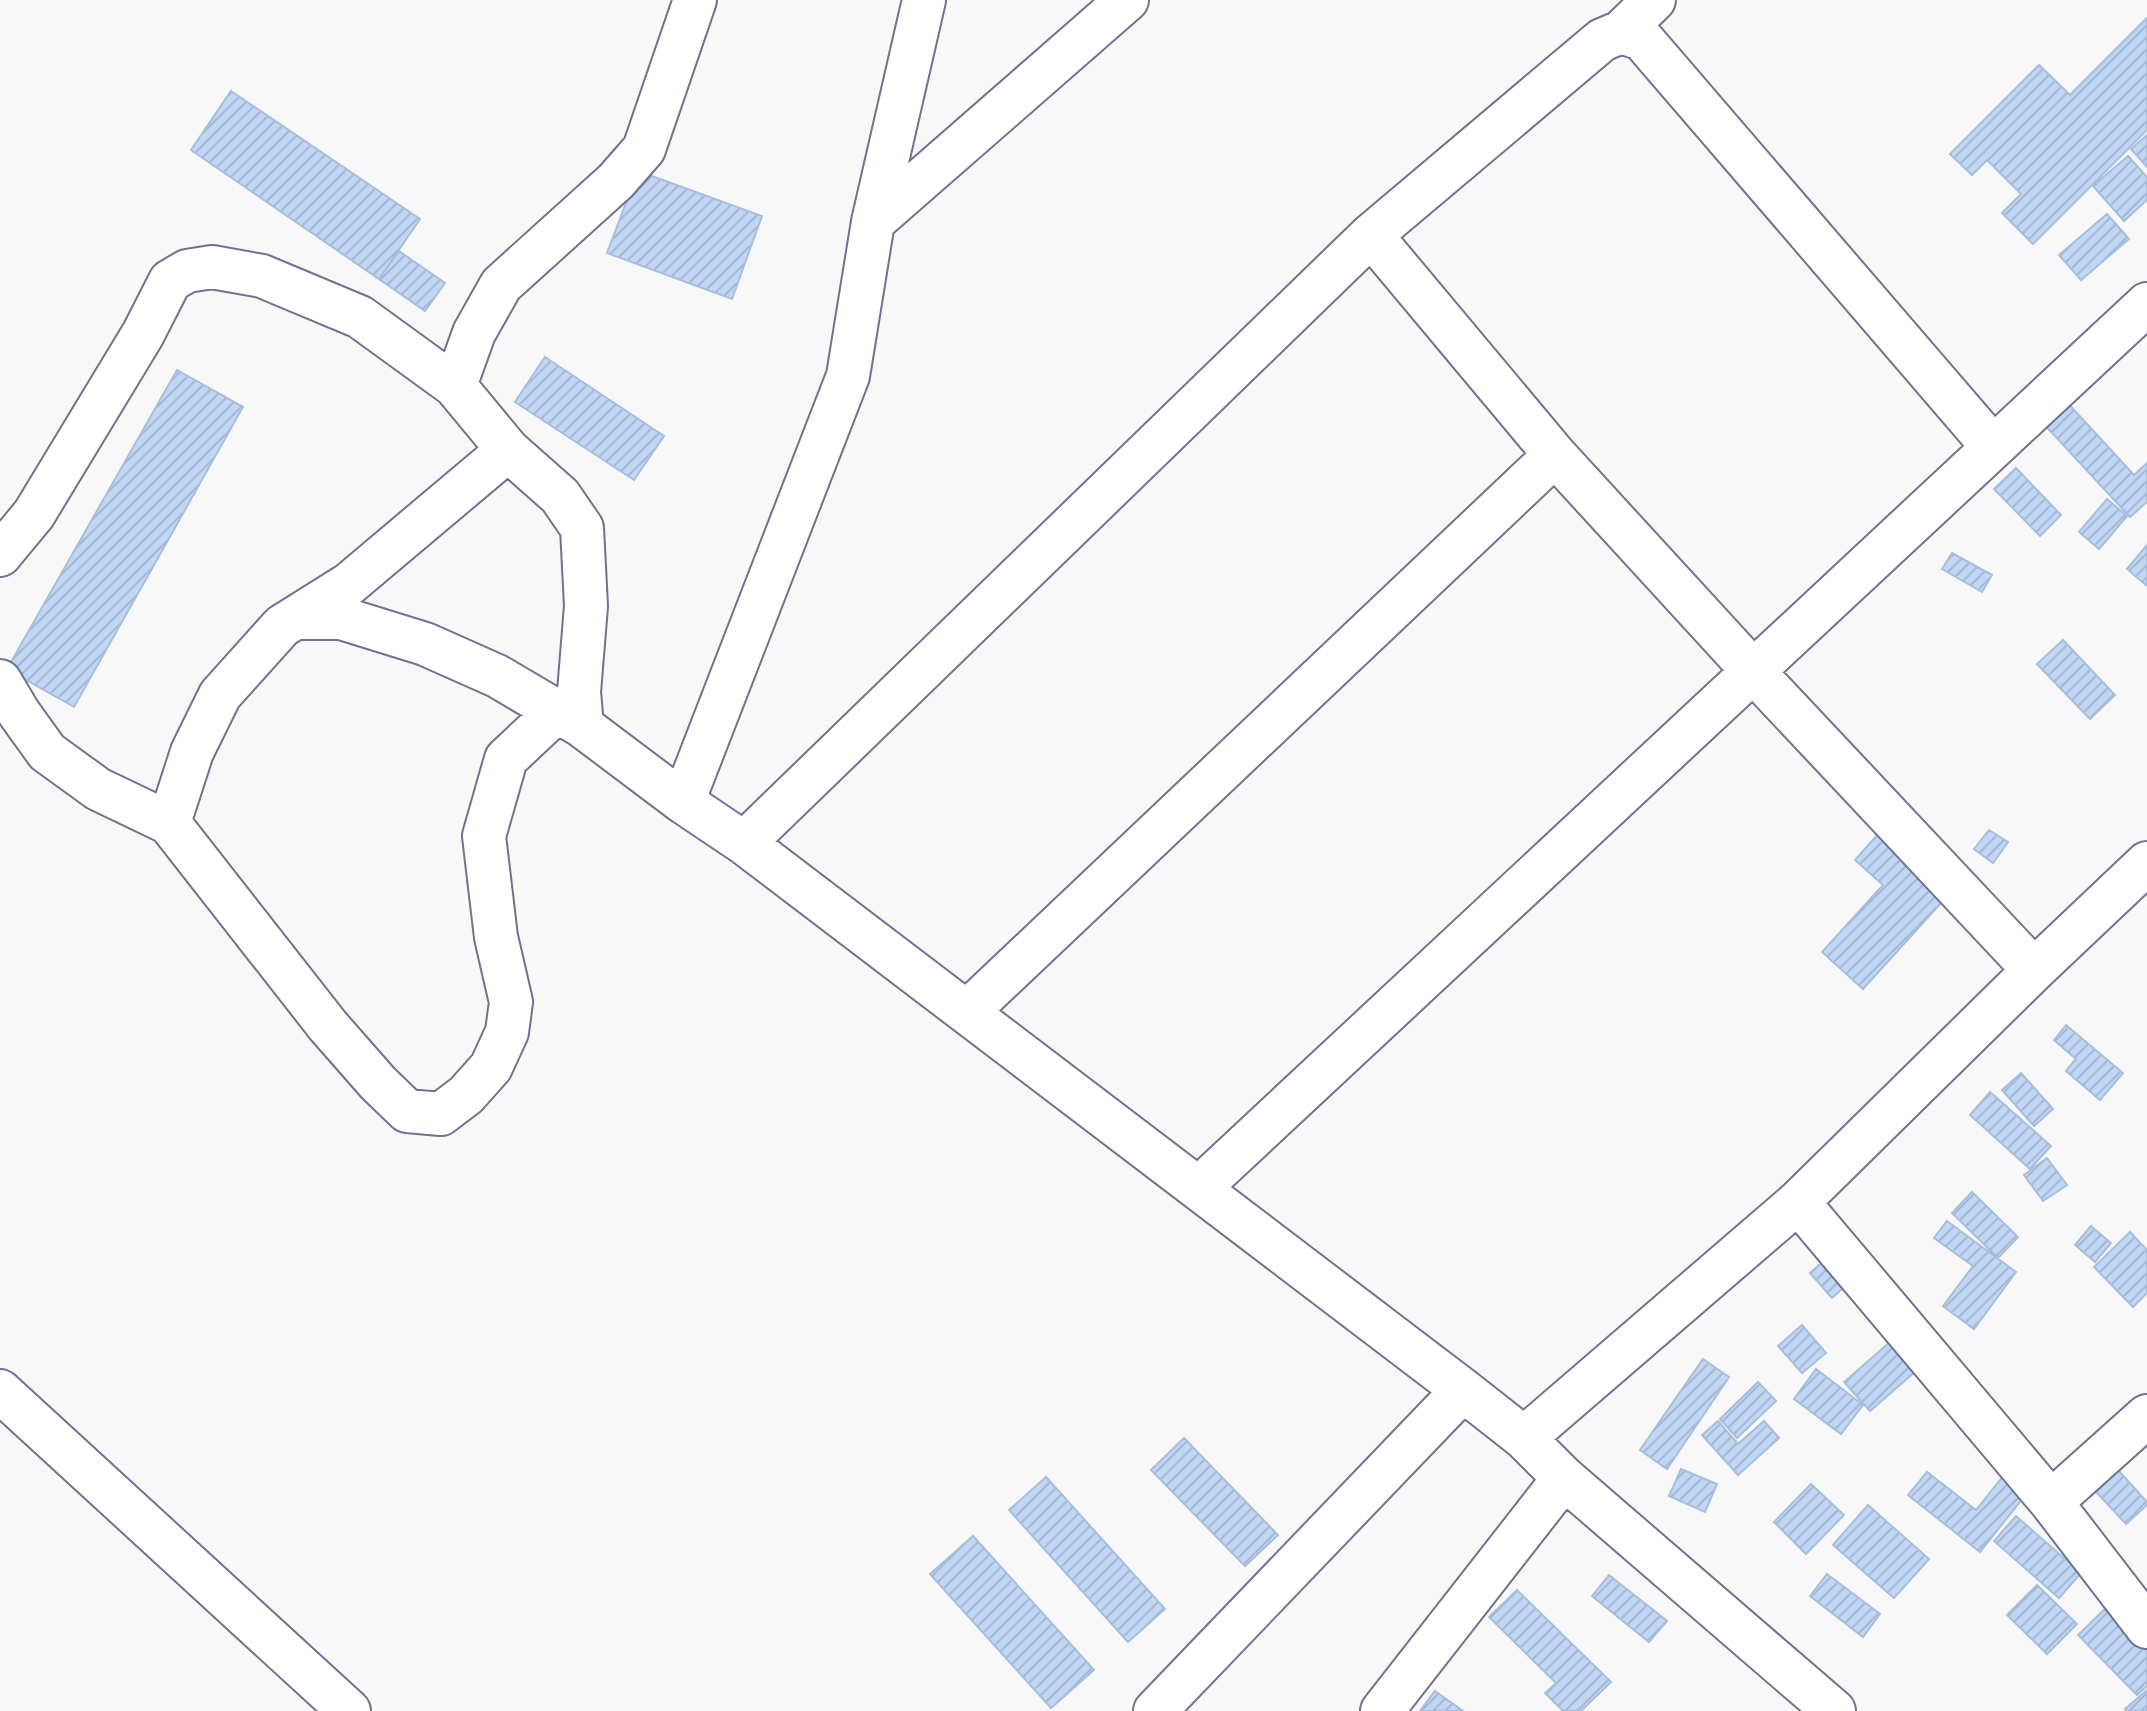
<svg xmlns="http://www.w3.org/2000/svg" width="2147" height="1711" viewBox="0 0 2147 1711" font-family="'Work Sans',sans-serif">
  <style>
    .building { fill: url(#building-hatch); stroke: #a7bedb; stroke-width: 2 }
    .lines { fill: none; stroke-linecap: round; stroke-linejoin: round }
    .street-casing { stroke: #6f7292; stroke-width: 46 }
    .street { stroke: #fff; stroke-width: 42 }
  </style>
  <defs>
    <pattern id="building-hatch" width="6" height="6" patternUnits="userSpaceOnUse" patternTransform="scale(2)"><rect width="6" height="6" fill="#c1d7f6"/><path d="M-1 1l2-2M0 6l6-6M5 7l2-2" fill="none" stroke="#a5b7d2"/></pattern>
  </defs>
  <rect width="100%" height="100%" fill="#f8f8f8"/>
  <path class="building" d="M 2147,18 L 2147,130 L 2033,244 L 2002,213 L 2021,194 L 1987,160 L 1972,175 L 1950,154 L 2039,65 L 2070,95 Z
    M 231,91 L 420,219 L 379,279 L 191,150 Z
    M 2147,135 L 2147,167 L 2131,149 Z
    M 2128,156 L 2147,177 L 2147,200 L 2124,221 L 2093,186 Z
    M 638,171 L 762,216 L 732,299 L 607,253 Z
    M 2107,214 L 2129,239 L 2081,280 L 2059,255 Z
    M 399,251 L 445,283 L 425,311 L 379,279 Z
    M 545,357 L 664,436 L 634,480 L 515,402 Z
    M 177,370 L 243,407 L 74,707 L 7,669 Z
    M 2064,399 L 2134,475 L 2147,463 L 2147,502 L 2130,517 L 2041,421 Z
    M 2016,468 L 2061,515 L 2040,536 L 1994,489 Z
    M 2107,499 L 2127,516 L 2099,549 L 2079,532 Z
    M 2147,545 L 2147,586 L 2127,569 Z
    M 1952,553 L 1992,575 L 1982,592 L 1942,569 Z
    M 2063,640 L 2115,695 L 2090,719 L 2037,664 Z
    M 1989,830 L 2008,842 L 1993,863 L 1974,849 Z
    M 1881,831 L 1951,892 L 1863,989 L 1822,952 L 1883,885 L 1855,860 Z
    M 2066,1025 L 2123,1073 L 2100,1100 L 2066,1071 L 2076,1059 L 2054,1040 Z
    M 2021,1073 L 2053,1109 L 2034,1126 L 2002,1090 Z
    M 1990,1092 L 2051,1146 L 2030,1169 L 1970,1115 Z
    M 2047,1158 L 2067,1185 L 2043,1201 L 2024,1175 Z
    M 1972,1192 L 2018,1237 L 1998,1258 L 1952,1213 Z
    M 1947,1221 L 2016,1272 L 1974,1329 L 1943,1306 L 1973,1266 L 1934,1238 Z
    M 2091,1226 L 2111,1243 L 2095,1262 L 2075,1245 Z
    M 2130,1232 L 2147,1250 L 2147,1293 L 2133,1307 L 2094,1267 Z
    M 1837,1249 L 1859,1274 L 1832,1298 L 1810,1273 Z
    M 1802,1325 L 1826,1353 L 1802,1373 L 1778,1346 Z
    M 1905,1329 L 1931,1358 L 1870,1411 L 1844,1382 Z
    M 1703,1359 L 1729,1377 L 1667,1469 L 1640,1450 Z
    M 1816,1369 L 1863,1405 L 1841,1434 L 1794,1399 Z
    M 1758,1382 L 1776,1401 L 1737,1438 L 1720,1419 Z
    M 1718,1421 L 1738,1444 L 1764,1421 L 1779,1438 L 1738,1475 L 1702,1435 Z
    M 1184,1438 L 1278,1535 L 1245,1566 L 1151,1470 Z
    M 2109,1460 L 2147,1502 L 2147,1505 L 2126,1524 L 2086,1481 Z
    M 1681,1469 L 1717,1484 L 1705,1512 L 1669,1496 Z
    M 2008,1470 L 2031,1488 L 1980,1552 L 1908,1495 L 1927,1472 L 1976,1510 Z
    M 1046,1477 L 1165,1609 L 1128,1642 L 1009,1510 Z
    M 1811,1484 L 1844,1515 L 1806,1554 L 1774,1522 Z
    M 1868,1505 L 1929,1559 L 1894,1598 L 1833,1545 Z
    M 2016,1516 L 2081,1573 L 2059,1598 L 1994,1541 Z
    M 973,1536 L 1094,1670 L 1051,1708 L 930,1574 Z
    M 1827,1574 L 1880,1614 L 1863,1637 L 1810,1596 Z
    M 1609,1575 L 1667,1621 L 1649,1642 L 1592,1596 Z
    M 2037,1585 L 2077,1624 L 2047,1654 L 2007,1615 Z
    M 1517,1590 L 1611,1682 L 1581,1711 L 1563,1711 L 1545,1693 L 1556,1683 L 1489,1617 Z
    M 2110,1604 L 2147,1642 L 2147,1686 L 2137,1695 L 2078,1635 Z
    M 2147,1690 L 2147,1711 L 2126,1711 L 2125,1709 Z
    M 1435,1691 L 1463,1711 L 1420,1711 Z"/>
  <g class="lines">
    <defs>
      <path id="street" d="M 1621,32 L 1642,39 L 1993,447
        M 873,222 L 1127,0
        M 1371,235 L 1555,455 L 1753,671 L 2034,970
        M 455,386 L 474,333 L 501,285 L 616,181 L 644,149 L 695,0
        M 0,555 L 34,514 L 143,334 L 170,281 L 187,271 L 212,267 L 262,276 L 360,317 L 455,386 L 508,450 L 560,496 L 582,528 L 586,606 L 579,692 L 582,726
        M 295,618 L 341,618 L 425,644 L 497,676 L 582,726 L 683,802 L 744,843 L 1463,1390 L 1524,1438 L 1564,1478 L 1834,1711
        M 0,681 L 19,713 L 47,752 L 98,789 L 169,823 L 328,1026 L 378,1083 L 407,1111 L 441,1114 L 466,1095 L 491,1067 L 507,1032 L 511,1002 L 496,937 L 484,836 L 506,759 L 557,711
        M 683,802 L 848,376 L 873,222 L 924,0
        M 169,823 L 192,752 L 220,695 L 282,626 L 349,584 L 508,450
        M 744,843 L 1371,235 L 1602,40 L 1621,32 L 1654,0
        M 967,1012 L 1555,455
        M 1199,1188 L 2147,304
        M 1798,1202 L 2051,1502 L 2147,1627
        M 0,1391 L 349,1711
        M 1524,1438 L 1798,1202 L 2034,970 L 2147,863
        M 2051,1502 L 2147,1416
        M 1155,1711 L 1463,1390
        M 1382,1711 L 1564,1478"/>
    </defs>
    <use href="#street" class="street-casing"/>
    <use href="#street" class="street"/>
  </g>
</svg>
